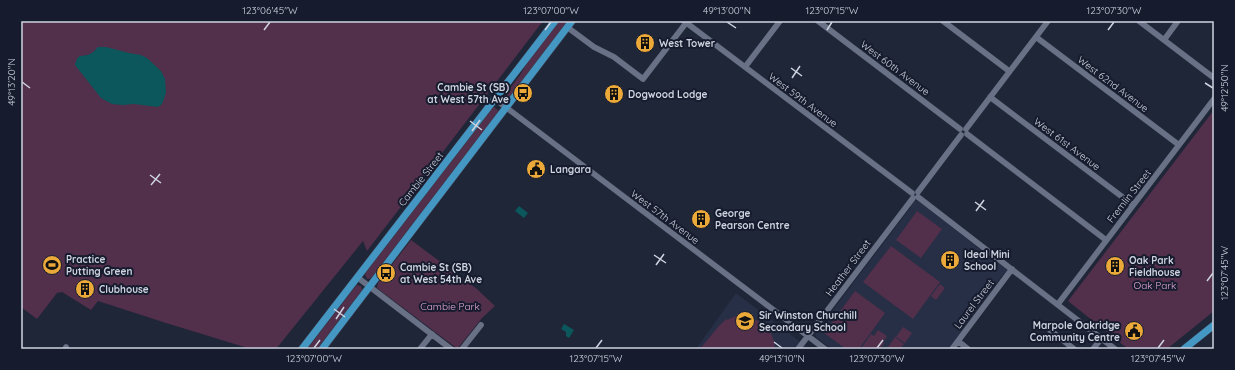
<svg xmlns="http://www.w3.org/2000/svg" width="1235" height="370" viewBox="0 0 1235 370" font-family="Quicksand,sans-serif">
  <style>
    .built { fill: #262f46 }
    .green { fill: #522f4b }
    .water { fill: #0b575b }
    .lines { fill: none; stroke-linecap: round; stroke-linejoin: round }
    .minor-casing { stroke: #3c4251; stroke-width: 6 }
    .major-casing { stroke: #3c4251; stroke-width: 8 }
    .minor { stroke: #687186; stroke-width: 5.5 }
    .major { stroke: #4597c3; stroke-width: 7 }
    .ticks { fill: none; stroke: #ced3df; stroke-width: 1.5 }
    .labels { text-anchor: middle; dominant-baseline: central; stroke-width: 4; stroke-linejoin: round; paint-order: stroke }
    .poi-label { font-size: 10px; font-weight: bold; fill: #ced3df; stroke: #161c2e; text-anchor: start }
    .street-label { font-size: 10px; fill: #ced3df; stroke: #161c2e }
    .park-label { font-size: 10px; fill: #e7a8d9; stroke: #161c2e }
    .neatline { fill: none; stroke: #ced3df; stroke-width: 1.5 }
    .ticks-label { font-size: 10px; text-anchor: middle; fill: #ced3df }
  </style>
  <rect width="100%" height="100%" fill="#1f2638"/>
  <path class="built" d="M 914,201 L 918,201 L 922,204 L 999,264 L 1002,264 L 1007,269 L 1007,272 L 1002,276 L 963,328 L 963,330 L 949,349 L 832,349 L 817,338 L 815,335 L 816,332 L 911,207 L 911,205 Z
    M 736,293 L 810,349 L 696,349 Z"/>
  <path class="green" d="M 21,21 L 543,21 L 367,251 L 363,241 L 276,349 L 251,349 L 166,323 L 98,301 L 91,310 L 62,292 L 57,293 L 37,319 L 21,307 Z
    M 559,21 L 568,21 L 508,99 L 505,95 L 520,75 L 532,55 Z
    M 494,107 L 499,111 L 372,277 L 369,279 L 367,279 L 365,275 L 366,272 L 491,110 Z
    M 1214,110 L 1214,311 L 1167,349 L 1128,349 L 1068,301 Z
    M 917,211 L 942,229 L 921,258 L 896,240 Z
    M 411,240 L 477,289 L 495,306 L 482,318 L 458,348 L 455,347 L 377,288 L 378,283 Z
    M 891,246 L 940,282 L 913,319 L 863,282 Z
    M 940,284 L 945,288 L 936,300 L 931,296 Z
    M 357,285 L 361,286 L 362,290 L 317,349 L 307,349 L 355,287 Z
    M 855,291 L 885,313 L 859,349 L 846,349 L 824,333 Z
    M 736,316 C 756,316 774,326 775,349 L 700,349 L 718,327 L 726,319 L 727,320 Z
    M 903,327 L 912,333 L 905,343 L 896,337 Z
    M 878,330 L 887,336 L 883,342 L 884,343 L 880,349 L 864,349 L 862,347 L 871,334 L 874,336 Z
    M 895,337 L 904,344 L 900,349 L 890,349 L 888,347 Z"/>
  <path class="water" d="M 98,47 L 106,47 L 129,53 L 141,55 L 147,58 L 161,71 L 165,79 L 166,93 L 162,104 L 158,107 L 134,104 L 123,105 L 112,104 L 101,98 L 75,65 C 78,52 81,58 90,54 C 93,53 96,49 98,47 Z
    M 519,206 L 528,213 L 524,218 L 515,211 Z
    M 564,324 L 574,330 L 569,338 L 566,336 L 566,332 L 561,329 Z"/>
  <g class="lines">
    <defs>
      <path id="minor" d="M 684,21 L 912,193
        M 818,21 L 960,129
        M 943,21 L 1009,71
        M 1139,21 L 1214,78
        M 567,27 L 594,47 L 614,57 L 643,79 L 686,23
        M 1036,37 L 1179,145
        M 1164,40 L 1178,21
        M 745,67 L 780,21
        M 990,97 L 1133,205
        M 495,99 L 825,349
        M 966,129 L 1048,21
        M 967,134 L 1106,240
        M 918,192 L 961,135
        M 918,197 L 1115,349
        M 357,277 L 451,349
        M 1058,304 L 1214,99
        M 1050,330 L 1074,349
        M 958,341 L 968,349
        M 65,349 L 66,347
        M 420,349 L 432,334
        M 462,349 L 481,325
        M 798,349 L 913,198
        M 952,349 L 1012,269
        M 1093,349 L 1102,338"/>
      <path id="major" d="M 302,349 L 555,21
        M 322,349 L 572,21
        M 1184,349 L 1214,325"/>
    </defs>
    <use href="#minor" class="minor-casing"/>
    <use href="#major" class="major-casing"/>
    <use href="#minor" class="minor"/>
    <use href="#major" class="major"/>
  </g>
  <path class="ticks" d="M 727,22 L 736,28M 264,30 L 270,22M 545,30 L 551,22M 827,30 L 832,22M 1108,30 L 1114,22M 791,68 L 802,76M 792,78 L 800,66M 22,82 L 30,88M 1205,83 L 1213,88M 470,121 L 482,130M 472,131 L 480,120M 150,175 L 161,183M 151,185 L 160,174M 975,202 L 986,210M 976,211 L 984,200M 654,255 L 666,263M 656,265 L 664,254M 1207,281 L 1213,273M 334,309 L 345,317M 336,319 L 344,307M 774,342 L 782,348M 314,348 L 320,340M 596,348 L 602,340M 877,348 L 883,340M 1158,348 L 1164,340"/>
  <defs>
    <symbol id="building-disc" viewBox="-11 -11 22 22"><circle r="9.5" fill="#eba93a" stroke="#161c2e"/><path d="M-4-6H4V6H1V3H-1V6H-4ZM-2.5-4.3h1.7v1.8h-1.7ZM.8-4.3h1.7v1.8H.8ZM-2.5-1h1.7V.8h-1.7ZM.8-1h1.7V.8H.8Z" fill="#111"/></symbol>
    <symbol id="bus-disc" viewBox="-11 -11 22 22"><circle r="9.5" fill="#eba93a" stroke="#161c2e"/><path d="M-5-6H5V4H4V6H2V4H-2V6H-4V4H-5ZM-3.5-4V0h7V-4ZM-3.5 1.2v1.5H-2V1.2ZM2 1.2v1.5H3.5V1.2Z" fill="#111"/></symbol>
    <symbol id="civic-disc" viewBox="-11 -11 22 22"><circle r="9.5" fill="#eba93a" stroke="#161c2e"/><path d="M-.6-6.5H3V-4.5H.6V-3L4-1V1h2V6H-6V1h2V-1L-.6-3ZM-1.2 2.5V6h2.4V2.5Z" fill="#111"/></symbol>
    <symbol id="stadium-disc" viewBox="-11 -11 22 22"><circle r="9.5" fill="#eba93a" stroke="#161c2e"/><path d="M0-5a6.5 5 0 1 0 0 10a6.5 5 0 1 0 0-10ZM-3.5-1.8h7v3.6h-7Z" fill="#111"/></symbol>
    <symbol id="school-disc" viewBox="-11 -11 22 22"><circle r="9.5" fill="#eba93a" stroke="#161c2e"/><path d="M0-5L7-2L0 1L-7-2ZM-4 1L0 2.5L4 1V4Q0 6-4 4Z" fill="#111"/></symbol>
  </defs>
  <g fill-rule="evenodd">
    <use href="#building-disc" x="634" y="32" width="22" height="22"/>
    <use href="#bus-disc" x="512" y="82" width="22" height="22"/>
    <use href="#building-disc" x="603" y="83" width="22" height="22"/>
    <use href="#civic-disc" x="525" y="158" width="22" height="22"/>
    <use href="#building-disc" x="690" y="208" width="22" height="22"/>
    <use href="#building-disc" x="939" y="249" width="22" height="22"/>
    <use href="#stadium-disc" x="41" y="254" width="22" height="22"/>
    <use href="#building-disc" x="1104" y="255" width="22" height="22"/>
    <use href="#bus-disc" x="375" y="262" width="22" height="22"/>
    <use href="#building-disc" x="74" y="278" width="22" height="22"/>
    <use href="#school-disc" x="734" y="310" width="22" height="22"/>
    <use href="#civic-disc" x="1123" y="320" width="22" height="22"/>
  </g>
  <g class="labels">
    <g class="poi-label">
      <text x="659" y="43">West Tower</text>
      <text x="509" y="87" text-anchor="end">Cambie St (SB)<tspan x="509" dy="12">at West 57th Ave</tspan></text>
      <text x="628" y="94">Dogwood Lodge</text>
      <text x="550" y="169">Langara</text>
      <text x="715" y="213">George<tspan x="715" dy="12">Pearson Centre</tspan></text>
      <text x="964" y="254">Ideal Mini<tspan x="964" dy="12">School</tspan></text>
      <text x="66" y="259">Practice<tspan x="66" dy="12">Putting Green</tspan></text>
      <text x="1129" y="260">Oak Park<tspan x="1129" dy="12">Fieldhouse</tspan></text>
      <text x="400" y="267">Cambie St (SB)<tspan x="400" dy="12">at West 54th Ave</tspan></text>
      <text x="99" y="289">Clubhouse</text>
      <text x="759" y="315">Sir Winston Churchill<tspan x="759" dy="12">Secondary School</tspan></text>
      <text x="1120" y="325" text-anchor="end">Marpole Oakridge<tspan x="1120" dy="12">Community Centre</tspan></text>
    </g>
    <g class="street-label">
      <text transform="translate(895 68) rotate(37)">West 60th Avenue</text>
      <text transform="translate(1113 84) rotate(37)">West 62nd Avenue</text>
      <text transform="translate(803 100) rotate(37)">West 59th Avenue</text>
      <text transform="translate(1067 144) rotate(37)">West 61st Avenue</text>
      <text transform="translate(421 179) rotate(-52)">Cambie Street</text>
      <text transform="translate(1129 196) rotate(-52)">Fremlin Street</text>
      <text transform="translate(665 217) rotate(37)">West 57th Avenue</text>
      <text transform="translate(848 268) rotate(-53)">Heather Street</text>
      <text transform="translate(974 304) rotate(-53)">Laurel Street</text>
    </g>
    <g class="park-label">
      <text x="1155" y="285">Oak Park</text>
      <text x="450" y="306">Cambie Park</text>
    </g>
  </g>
  <rect width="1235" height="370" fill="none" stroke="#161c2e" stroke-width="44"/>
  <rect x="22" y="22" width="1191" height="326" class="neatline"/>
  <g class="ticks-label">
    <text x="270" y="14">123°06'45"W</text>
    <text x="551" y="14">123°07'00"W</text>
    <text x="727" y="14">49°13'00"N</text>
    <text x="832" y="14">123°07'15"W</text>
    <text x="1114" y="14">123°07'30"W</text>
    <text transform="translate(11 82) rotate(-90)" y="4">49°13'20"N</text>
    <text transform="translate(1224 88) rotate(-90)" y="4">49°12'50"N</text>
    <text transform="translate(1224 273) rotate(-90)" y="4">123°07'45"W</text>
    <text x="314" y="362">123°07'00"W</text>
    <text x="596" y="362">123°07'15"W</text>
    <text x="782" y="362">49°13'10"N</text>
    <text x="877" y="362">123°07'30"W</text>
    <text x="1158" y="362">123°07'45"W</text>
  </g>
</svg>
